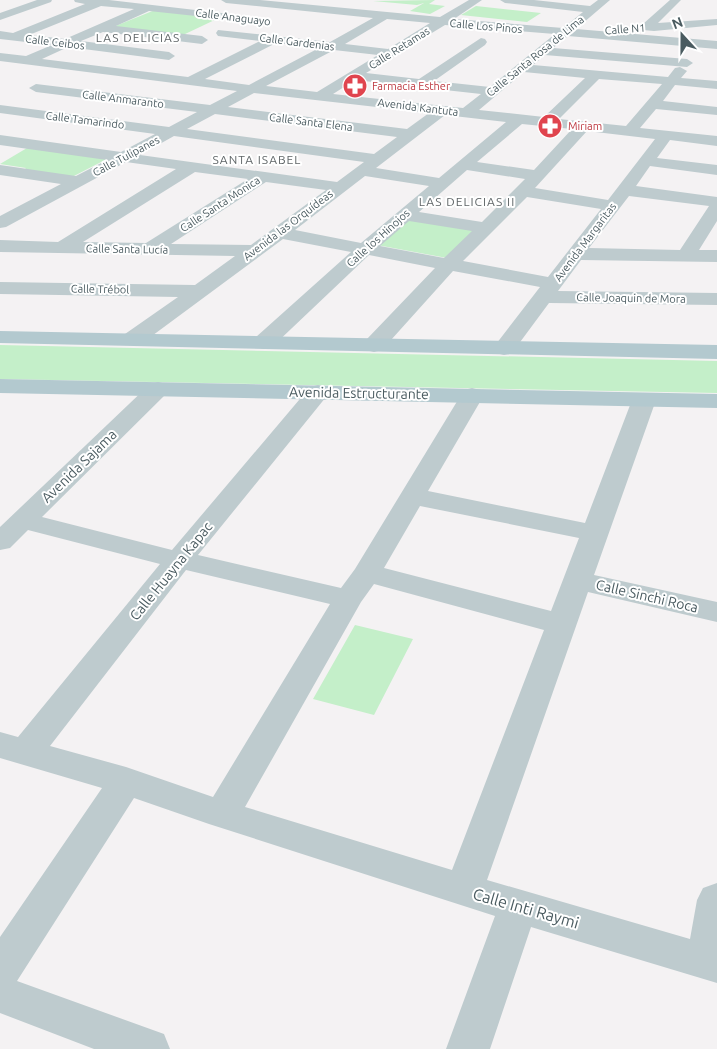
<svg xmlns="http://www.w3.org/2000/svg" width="717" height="1049" viewBox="0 0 717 1049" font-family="Ubuntu,sans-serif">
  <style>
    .green { fill: #c4efc9 }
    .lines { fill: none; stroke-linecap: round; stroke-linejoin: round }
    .minor { fill: #becbce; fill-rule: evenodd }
    .major { fill: #b3c9cf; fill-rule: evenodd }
    .labels { text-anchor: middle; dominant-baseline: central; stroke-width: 4; stroke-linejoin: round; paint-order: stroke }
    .far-street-label { font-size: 11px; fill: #4a5b60; stroke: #fff }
    .far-health-label { font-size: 11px; fill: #be3a42; stroke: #fff; text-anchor: start }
    .far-neighbourhood-label { font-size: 12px; letter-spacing: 1px; fill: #5f6567; stroke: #fff }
    .street-label { font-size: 14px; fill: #4a5b60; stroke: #fff }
    .near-street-label { font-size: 16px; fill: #4a5b60; stroke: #fff }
  </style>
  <rect width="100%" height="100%" fill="#f4f2f3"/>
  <path class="green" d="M 435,0 L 429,4 L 445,6 L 430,14 L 410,11 L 424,3 L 417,5 L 373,1 Z
    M 476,6 L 541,13 L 527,22 L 461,15 Z
    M 155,10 L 221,17 L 183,35 L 113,27 Z
    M 27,148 L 107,159 L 70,178 L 21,173 L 26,168 L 0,164 Z
    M 410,218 L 477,229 L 447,258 L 377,245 Z
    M 0,345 L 717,361 L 717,393 L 0,379 Z
    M 355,625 L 413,639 L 374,715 L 313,699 Z"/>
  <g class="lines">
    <path class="minor" d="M 37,0 L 52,0 L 51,2 L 0,20 L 0,13 Z
      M 74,0 L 109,0 L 256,17 L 258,19 L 252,22 L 149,11 L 116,26 L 202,36 L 208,40 L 202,44 L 103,32 L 81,41 L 169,52 L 175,56 L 169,60 L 68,47 L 42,59 L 188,77 L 260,41 L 218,36 L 216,33 L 218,30 L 330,42 L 373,18 L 226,3 L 221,0 L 260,0 L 440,17 L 469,0 L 482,0 L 454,19 L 563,28 L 583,12 L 505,3 L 500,0 L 534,0 L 590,6 L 598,0 L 610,0 L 576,29 L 717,41 L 717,49 L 568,36 L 553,48 L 687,59 L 693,63 L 687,67 L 545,55 L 533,65 L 668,77 L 675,68 L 680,67 L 687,71 L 681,78 L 717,81 L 717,89 L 675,85 L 663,101 L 717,107 L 717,115 L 656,109 L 640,128 L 717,136 L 717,146 L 670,140 L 657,158 L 717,165 L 717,175 L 650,166 L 636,186 L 717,197 L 717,221 L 699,250 L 717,250 L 717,262 L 581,260 L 558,291 L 717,293 L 717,305 L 549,303 L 512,353 L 504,355 L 496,353 L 493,348 L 540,287 L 453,271 L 382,350 L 374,352 L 366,350 L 363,345 L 366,340 L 435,268 L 369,255 L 272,347 L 264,349 L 256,347 L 253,342 L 256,337 L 351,252 L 283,239 L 141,344 L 133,345 L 125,344 L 122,339 L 125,334 L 178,297 L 0,294 L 0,282 L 195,285 L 235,256 L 0,252 L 0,240 L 58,242 L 176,169 L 126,162 L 6,227 L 0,228 L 0,216 L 61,184 L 0,175 L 0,165 L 76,176 L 107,160 L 0,145 L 0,135 L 121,152 L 155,134 L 0,113 L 0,105 L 169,127 L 197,112 L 36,92 L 29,88 L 36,84 L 210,105 L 237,91 L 0,61 L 0,53 L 26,56 L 52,45 L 0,39 L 0,31 L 13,33 L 85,4 L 75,2 ZM 101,6 L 134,9 L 65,39 L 29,35 ZM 387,19 L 430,23 L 388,49 L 345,44 ZM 445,25 L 555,34 L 490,87 L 434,81 L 485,45 L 487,42 L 485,39 L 481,38 L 419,79 L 366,73 ZM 276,43 L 319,48 L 249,85 L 205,79 ZM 334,50 L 378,55 L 317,92 L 266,86 ZM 524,72 L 585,78 L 544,117 L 479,110 ZM 599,79 L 662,84 L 626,126 L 559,119 ZM 355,80 L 481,94 L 463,108 L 333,94 ZM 254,93 L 429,113 L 407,129 L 228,107 ZM 215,114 L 397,137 L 374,154 L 187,129 ZM 445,115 L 506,122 L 439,178 L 376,168 ZM 522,124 L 572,129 L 534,170 L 477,162 ZM 587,131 L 655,139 L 608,200 L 535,188 ZM 174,136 L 364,162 L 337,182 L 140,155 ZM 467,170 L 525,179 L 482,222 L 419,212 ZM 195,172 L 248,179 L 146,243 L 83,242 ZM 365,176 L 429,186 L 361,243 L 295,230 ZM 266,182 L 326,190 L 251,245 L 171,244 ZM 629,196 L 709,206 L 680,250 L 589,248 ZM 527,197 L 601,209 L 548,277 L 463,261 ZM 409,221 L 472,231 L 444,258 L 380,246 Z
      M 670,0 L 681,0 L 658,23 L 717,19 L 717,25 L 654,31 L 643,30 L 641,27 L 643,24 Z
      M 158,382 L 166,384 L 170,389 L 166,394 L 42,517 L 172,550 L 310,387 L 318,385 L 326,387 L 330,392 L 326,397 L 198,555 L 341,588 L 355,569 L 464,390 L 472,388 L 480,390 L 484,395 L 428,491 L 585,523 L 632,400 L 636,395 L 644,393 L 652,395 L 656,400 L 594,575 L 717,602 L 717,622 L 588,592 L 487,880 L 690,939 L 697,900 L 703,888 L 717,883 L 717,983 L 531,927 L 490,1049 L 446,1049 L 495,916 L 209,824 L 134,798 L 17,981 L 164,1034 L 170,1049 L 94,1049 L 0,1013 L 0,937 L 102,788 L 0,758 L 0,732 L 18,737 L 160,564 L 28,530 L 10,548 L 0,550 L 0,527 L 150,384 ZM 420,506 L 579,538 L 551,611 L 384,568 ZM 186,570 L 330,604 L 213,797 L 126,767 L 50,746 ZM 374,584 L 544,630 L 452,870 L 245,807 L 361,602 Z"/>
    <path class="major" d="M 0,331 L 717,345 L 717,359 L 0,343 Z
      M 0,379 L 717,394 L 717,408 L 0,393 Z"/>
  </g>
  <defs>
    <symbol id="pharmacy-disc" viewBox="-11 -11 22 22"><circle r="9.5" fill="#e0444e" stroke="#fff"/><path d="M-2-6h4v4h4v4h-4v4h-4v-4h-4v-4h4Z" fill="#fff"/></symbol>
  </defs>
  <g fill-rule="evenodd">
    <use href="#pharmacy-disc" x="341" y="72" width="28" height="28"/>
    <use href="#pharmacy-disc" x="536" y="112" width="28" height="28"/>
  </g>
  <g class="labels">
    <g class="far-street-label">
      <text transform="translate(233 17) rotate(7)">Calle Anaguayo</text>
      <text transform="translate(486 26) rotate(5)">Calle Los Pinos</text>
      <text transform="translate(625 29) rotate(-4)">Calle N1</text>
      <text transform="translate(55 42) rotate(7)">Calle Ceibos</text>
      <text transform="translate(297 42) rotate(7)">Calle Gardenias</text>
      <text transform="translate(399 48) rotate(-32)">Calle Retamas</text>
      <text transform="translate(535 56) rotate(-39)">Calle Santa Rosa de Lima</text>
      <text transform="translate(123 99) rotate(7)">Calle Anmaranto</text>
      <text transform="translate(418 107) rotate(7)">Avenida Kantuta</text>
      <text transform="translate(85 120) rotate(7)">Calle Tamarindo</text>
      <text transform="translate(311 122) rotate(7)">Calle Santa Elena</text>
      <text transform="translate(126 156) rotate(-28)">Calle Tulipanes</text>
      <text transform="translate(220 204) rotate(-33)">Calle Santa Monica</text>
      <text transform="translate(288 225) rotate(-37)">Avenida las Orquídeas</text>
      <text transform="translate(378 238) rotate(-42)">Calle los Hinojos</text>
      <text transform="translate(585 242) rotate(-53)">Avenida Margaritas</text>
      <text transform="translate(127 249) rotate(1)">Calle Santa Lucía</text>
      <text transform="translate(100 289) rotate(1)">Calle Trébol</text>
      <text transform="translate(631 298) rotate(1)">Calle Joaquin de Mora</text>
    </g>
    <g class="far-health-label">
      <text x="372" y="86">Farmacia Esther</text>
      <text x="568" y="126">Miriam</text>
    </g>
    <g class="far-neighbourhood-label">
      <text x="138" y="37">LAS DELICIAS</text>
      <text x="257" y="159">SANTA ISABEL</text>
      <text x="467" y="201">LAS DELICIAS II</text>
    </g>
    <g class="street-label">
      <text transform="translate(359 393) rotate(1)">Avenida Estructurante</text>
      <text transform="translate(79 466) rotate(-44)">Avenida Sajama</text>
      <text transform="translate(171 571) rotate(-51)">Calle Huayna Kapac</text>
      <text transform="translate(647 596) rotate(13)">Calle Sinchi Roca</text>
    </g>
    <g class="near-street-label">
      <text transform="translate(526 908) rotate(16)">Calle Inti Raymi</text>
    </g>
  </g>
  <g transform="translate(682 35) rotate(339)" stroke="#ffffff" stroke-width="4" paint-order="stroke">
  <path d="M0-4L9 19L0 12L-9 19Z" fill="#4a5b60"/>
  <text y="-8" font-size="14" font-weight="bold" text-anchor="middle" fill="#4a5b60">N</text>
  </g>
</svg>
